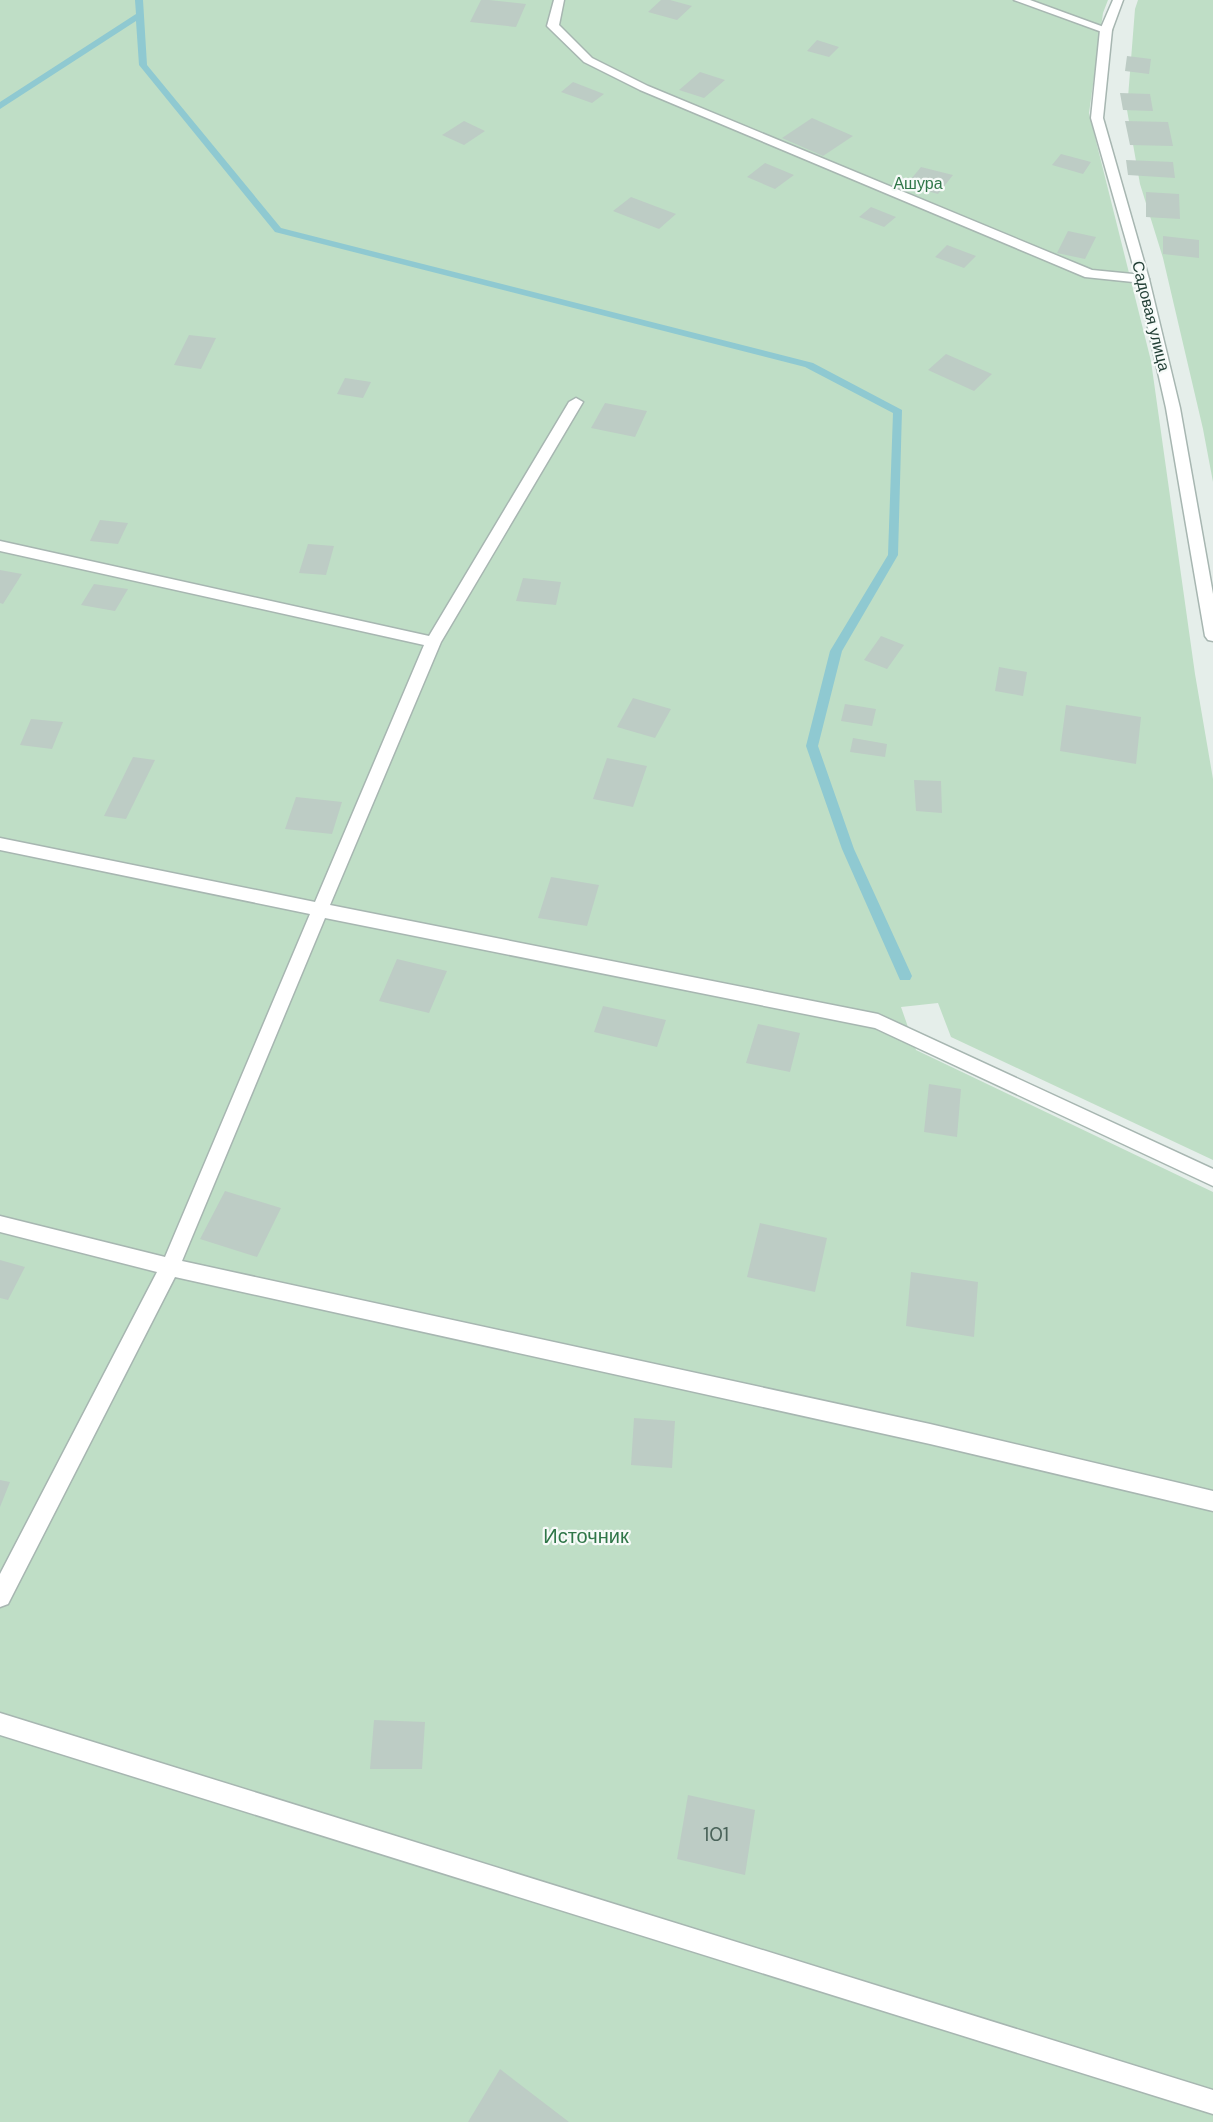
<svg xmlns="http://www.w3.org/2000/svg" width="1213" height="2122" viewBox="0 0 1213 2122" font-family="'DM Sans',sans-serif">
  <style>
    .green { fill: #bfdec6 }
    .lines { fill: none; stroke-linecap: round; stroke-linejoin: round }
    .stream { fill: #8fc9d1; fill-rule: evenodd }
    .building { fill: #bdccc5 }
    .service-casing { stroke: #a7b6b1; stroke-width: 3 }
    .minor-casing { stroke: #a7b6b1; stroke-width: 3 }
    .service { fill: #fff; fill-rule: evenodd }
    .minor { fill: #fff; fill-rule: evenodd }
    .labels { text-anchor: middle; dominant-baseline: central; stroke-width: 4.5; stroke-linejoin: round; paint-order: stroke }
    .far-park-label { font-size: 16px; fill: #2f7648; stroke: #f6faf8 }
    .far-street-label { font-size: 16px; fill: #244037; stroke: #f6faf8 }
    .park-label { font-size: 20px; fill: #2f7648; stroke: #f6faf8 }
    .near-number-label { font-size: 20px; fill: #4a635a }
  </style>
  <rect width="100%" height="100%" fill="#e5eeea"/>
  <path class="green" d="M 0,0 L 1108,0 L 1103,13 L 1089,113 L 1151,361 L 1195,674 L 1213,779 L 1213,1160 L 951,1037 L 938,1003 L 901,1007 L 916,1050 L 1213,1192 L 1213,2122 L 0,2122 Z
    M 1138,0 L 1213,0 L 1213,482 L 1203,429 L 1163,258 L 1140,184 L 1127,110 L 1135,9 Z"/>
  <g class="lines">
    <path class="stream" d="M 135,0 L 143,0 L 147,65 L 281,228 L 813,363 L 902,410 L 898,555 L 842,651 L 818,746 L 854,849 L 912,976 L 910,980 L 900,980 L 842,849 L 806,746 L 830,651 L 888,555 L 893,413 L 805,367 L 275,232 L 139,65 L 136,21 L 0,109 L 0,102 L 136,14 Z"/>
  </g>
  <path class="building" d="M 481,0 L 489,0 L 526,4 L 516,27 L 470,22 Z
    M 661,0 L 670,0 L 692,6 L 677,20 L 648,12 Z
    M 817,40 L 839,47 L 829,57 L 807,51 Z
    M 1127,56 L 1151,59 L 1149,74 L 1125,71 Z
    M 700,72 L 725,80 L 704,98 L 679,90 Z
    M 573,82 L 604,94 L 592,103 L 561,92 Z
    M 1120,93 L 1150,94 L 1153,111 L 1123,110 Z
    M 812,118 L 853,136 L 823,156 L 782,138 Z
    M 464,121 L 485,131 L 464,145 L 442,135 Z
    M 1125,121 L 1168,122 L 1173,146 L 1130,145 Z
    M 1061,154 L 1091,162 L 1083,174 L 1052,165 Z
    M 1126,160 L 1173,162 L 1175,178 L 1128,175 Z
    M 765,163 L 794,175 L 775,189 L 747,177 Z
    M 921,167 L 953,175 L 938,194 L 906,185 Z
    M 1146,192 L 1179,194 L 1180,219 L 1146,217 Z
    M 631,197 L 676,214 L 659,229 L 613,211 Z
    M 871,207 L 896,217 L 884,227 L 859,217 Z
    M 1068,231 L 1096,237 L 1085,259 L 1057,253 Z
    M 1163,236 L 1199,240 L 1199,258 L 1163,254 Z
    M 947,245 L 976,256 L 964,268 L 935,257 Z
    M 189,335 L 216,338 L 201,369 L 174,365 Z
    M 946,354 L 992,374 L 974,391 L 928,370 Z
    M 345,378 L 371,382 L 363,398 L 337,394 Z
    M 605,403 L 647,411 L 635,437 L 591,428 Z
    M 100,520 L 128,523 L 118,544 L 90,541 Z
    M 308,544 L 334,546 L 326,575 L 299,573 Z
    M 0,570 L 22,574 L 3,604 L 0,603 Z
    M 523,578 L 561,582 L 556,605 L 516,601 Z
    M 94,584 L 128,589 L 115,611 L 81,605 Z
    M 881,636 L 904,645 L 887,669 L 864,660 Z
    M 999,667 L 1027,672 L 1023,696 L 995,691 Z
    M 633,698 L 671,709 L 655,738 L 617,727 Z
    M 845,704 L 876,709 L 872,726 L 841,721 Z
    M 1066,705 L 1141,717 L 1136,764 L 1060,751 Z
    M 31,719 L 63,722 L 52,749 L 20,745 Z
    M 853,738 L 887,744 L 885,757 L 850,752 Z
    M 133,757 L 155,760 L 126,819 L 104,816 Z
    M 607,758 L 647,766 L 633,807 L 593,799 Z
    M 914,780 L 941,781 L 942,813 L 916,811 Z
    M 296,797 L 342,802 L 332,834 L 285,829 Z
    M 551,877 L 599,885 L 587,926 L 538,918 Z
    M 397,959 L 447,971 L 429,1013 L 379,1001 Z
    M 603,1006 L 666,1020 L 657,1047 L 594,1032 Z
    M 758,1024 L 800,1033 L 790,1072 L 746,1063 Z
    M 929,1084 L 961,1089 L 957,1137 L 924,1132 Z
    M 225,1191 L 281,1208 L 257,1257 L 200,1239 Z
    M 760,1223 L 827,1238 L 815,1292 L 747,1277 Z
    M 0,1260 L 25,1267 L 8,1300 L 0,1298 Z
    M 911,1272 L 978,1282 L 974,1337 L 906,1326 Z
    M 634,1418 L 675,1421 L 672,1468 L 631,1465 Z
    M 0,1480 L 10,1482 L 0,1507 Z
    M 374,1720 L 425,1722 L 422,1769 L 370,1769 Z
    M 688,1795 L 755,1810 L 745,1875 L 677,1859 Z
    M 500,2069 L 569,2122 L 468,2122 Z"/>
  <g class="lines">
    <defs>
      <path id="service" d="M 554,0 L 564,0 L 559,25 L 592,58 L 648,86 L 1092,270 L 1143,275 L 1149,279 L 1143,283 L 1085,277 L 640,90 L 584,62 L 549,28 L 547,26 Z
        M 1014,0 L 1030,0 L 1112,30 L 1110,32 L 1102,32 Z
        M 576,398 L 583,402 L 441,642 L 330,905 L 878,1014 L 1213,1169 L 1213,1186 L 875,1028 L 325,918 L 182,1261 L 930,1424 L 1213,1491 L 1213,1511 L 930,1444 L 175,1277 L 8,1604 L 0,1607 L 0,1574 L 157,1272 L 0,1232 L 0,1216 L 165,1257 L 310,914 L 0,850 L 0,838 L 315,902 L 424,645 L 0,551 L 0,541 L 429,636 L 569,402 Z
        M 0,1713 L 1213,2090 L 1213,2114 L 0,1735 Z"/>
      <path id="minor" d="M 1113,0 L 1123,0 L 1112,30 L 1103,118 L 1149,279 L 1180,408 L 1213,594 L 1213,641 L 1208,640 L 1205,636 L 1166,408 L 1137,279 L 1091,118 L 1100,30 Z"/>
    </defs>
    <use href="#service" class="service-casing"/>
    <use href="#minor" class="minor-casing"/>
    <use href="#service" class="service"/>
    <use href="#minor" class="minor"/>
  </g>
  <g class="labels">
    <g class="far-park-label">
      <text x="918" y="183">Ашура</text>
    </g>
    <g class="far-street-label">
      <text transform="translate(1151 316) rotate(76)">Садовая улица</text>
    </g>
    <g class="park-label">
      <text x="586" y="1536">Источник</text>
    </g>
    <g class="near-number-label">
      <text x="716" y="1834">101</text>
    </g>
  </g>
</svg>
